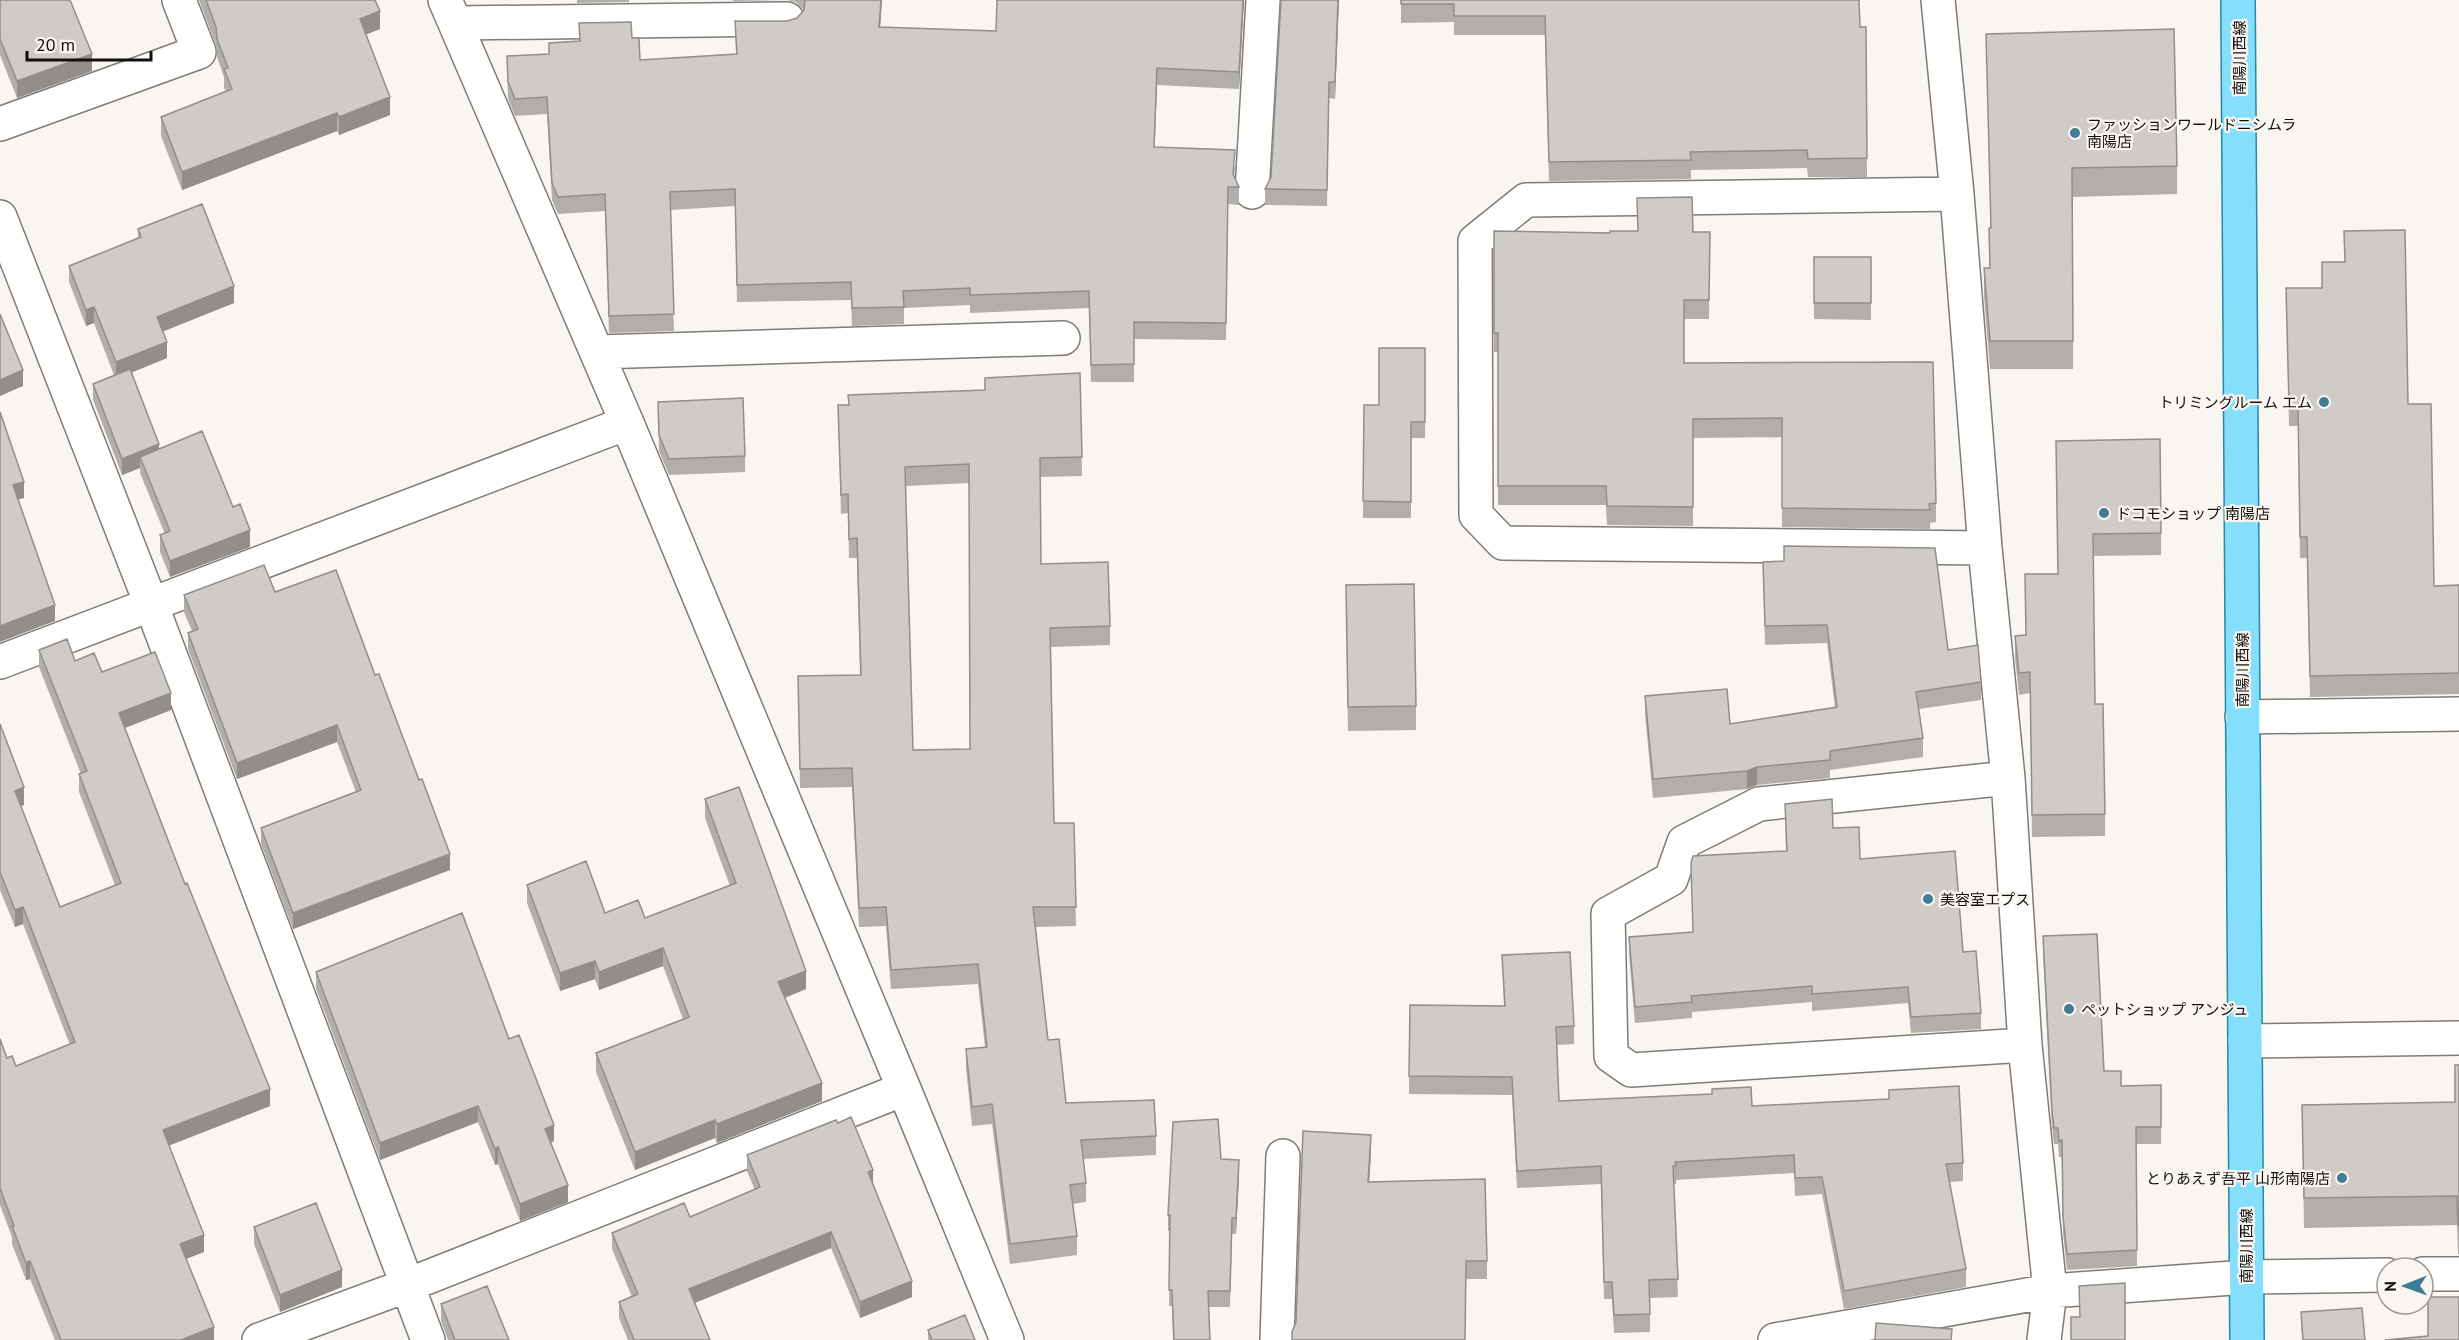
<svg xmlns="http://www.w3.org/2000/svg" width="2459" height="1340" viewBox="0 0 2459 1340" font-family="'PT Sans','Noto Sans JP',sans-serif">
  <style>
    .lines { fill: none; stroke-linecap: round; stroke-linejoin: round }
    .minor-casing { stroke: #7f7c77; stroke-width: 36 }
    .major-casing { stroke: #2788a7; stroke-width: 36 }
    .minor { stroke: #fff; stroke-width: 33 }
    .major { stroke: #85defb; stroke-width: 33 }
    .wall { fill: #b2afaa; fill-rule: evenodd }
    .shaded-wall { fill: #918e8b }
    .building { fill: #cfcbc6; stroke: #918e8b; stroke-width: 1.5; fill-rule: evenodd }
    .poi-dot { fill: #407c94; stroke: #f9f5f0; stroke-width: 2 }
    .labels { text-anchor: middle; dominant-baseline: central; stroke-width: 4.5; stroke-linejoin: round; paint-order: stroke }
    .street-label { font-size: 15px; fill: #11100e; stroke: #f9f5f0 }
    .poi-label { font-size: 15px; fill: #11100e; stroke: #f9f5f0; text-anchor: start }
  </style>
  <rect width="100%" height="100%" fill="#f9f5f0"/>
  <g class="lines">
    <defs>
      <path id="minor" d="M 445,0 L 627,423 L 904,1089 L 1007,1340
        M 1938,0 L 1957,194 L 1985,548 L 2008,778 L 2025,1045 L 2050,1291 L 2044,1340
        M 457,23 L 787,19
        M 0,124 L 199,52 L 179,0
        M 1252,192 L 1263,0
        M 1957,194 L 1526,200 L 1475,241 L 1476,515 L 1503,543 L 1985,548
        M 0,217 L 151,604 L 428,1340
        M 597,352 L 1063,338
        M 0,662 L 627,423
        M 2242,717 L 2459,714
        M 2008,778 L 1759,804 L 1684,842 L 1671,879 L 1608,914 L 1611,1056 L 1631,1070 L 2025,1045
        M 2245,1041 L 2459,1038
        M 2423,1274 L 2459,1274
        M 259,1340 L 408,1285 L 904,1089
        M 1277,1340 L 1283,1156
        M 1775,1340 L 2050,1291 L 2247,1277 L 2387,1275"/>
      <path id="major" d="M 2238,0 L 2247,1340"/>
    </defs>
    <use href="#minor" class="minor-casing"/>
    <use href="#major" class="major-casing"/>
    <use href="#minor" class="minor"/>
    <use href="#major" class="major"/>
  </g>
  <path class="wall" d="M 0,0 L 92,71 L 17,98 L 0,55 Z
    M 199,0 L 375,0 L 380,29 L 366,34 L 390,115 L 339,135 L 337,131 L 182,190 L 161,136 L 161,117 L 226,91 L 224,88 L 224,77 L 217,57 L 216,45 Z
    M 577,0 L 629,0 L 629,2 L 577,3 Z
    M 733,0 L 882,0 L 880,27 L 996,31 L 997,0 L 1244,0 L 1239,89 L 1157,85 L 1154,147 L 1235,167 L 1234,176 L 1239,187 L 1239,205 L 1228,204 L 1226,340 L 1134,339 L 1134,382 L 1091,382 L 1089,308 L 970,313 L 970,305 L 904,308 L 904,324 L 852,326 L 851,300 L 737,302 L 735,206 L 670,210 L 674,331 L 609,333 L 605,211 L 558,214 L 552,200 L 547,114 L 515,116 L 508,99 L 507,56 L 549,54 L 549,43 L 579,41 L 579,23 L 632,38 L 640,60 L 736,55 L 735,21 L 787,21 L 797,18 L 803,11 L 803,9 L 796,2 L 787,0 L 733,1 Z
    M 1281,0 L 1339,0 L 1335,99 L 1329,98 L 1327,206 L 1265,205 L 1265,189 L 1271,177 Z
    M 1401,0 L 1866,27 L 1867,177 L 1808,177 L 1807,168 L 1691,170 L 1691,179 L 1549,181 L 1545,35 L 1454,35 L 1454,22 L 1401,23 Z
    M 1986,34 L 2177,166 L 2177,194 L 2073,197 L 2073,369 L 1990,369 L 1984,297 L 1984,268 L 1989,268 L 1991,228 Z
    M 138,229 L 234,303 L 162,331 L 167,358 L 132,372 L 159,449 L 233,507 L 250,547 L 170,577 L 160,552 L 160,535 L 165,534 L 140,473 L 140,468 L 122,475 L 93,400 L 93,384 L 114,375 L 94,323 L 86,326 L 69,282 L 69,266 L 138,238 Z
    M 1494,231 L 1610,233 L 1710,232 L 1709,319 L 1684,319 L 1684,363 L 1936,503 L 1936,522 L 1930,523 L 1930,529 L 1782,527 L 1782,437 L 1693,438 L 1693,526 L 1607,525 L 1606,505 L 1498,505 L 1498,352 L 1494,352 Z
    M 1814,257 L 1871,257 L 1871,320 L 1814,319 Z
    M 2286,288 L 2408,404 L 2434,586 L 2459,585 L 2459,694 L 2310,697 L 2307,558 L 2300,558 L 2298,426 L 2289,426 Z
    M 1425,348 L 1425,438 L 1411,438 L 1411,518 L 1363,518 L 1364,405 L 1379,405 Z
    M 1080,373 L 1082,476 L 1040,477 L 1041,564 L 1110,626 L 1110,645 L 1051,647 L 1054,823 L 1074,823 L 1076,926 L 1036,927 L 1048,1040 L 1066,1103 L 1156,1136 L 1156,1155 L 1083,1159 L 1086,1183 L 1086,1202 L 1073,1204 L 1077,1236 L 1077,1255 L 1010,1264 L 992,1124 L 972,1126 L 966,1068 L 966,1049 L 985,1047 L 978,984 L 891,989 L 886,926 L 859,927 L 852,787 L 800,788 L 798,676 L 860,675 L 857,558 L 849,558 L 848,513 L 841,514 L 838,405 L 848,405 L 985,390 ZM 969,483 L 970,749 L 913,750 L 905,486 Z
    M 658,402 L 745,456 L 745,472 L 669,475 L 659,451 Z
    M 2056,463 L 2161,533 L 2161,555 L 2093,556 L 2095,704 L 2105,814 L 2105,836 L 2032,837 L 2030,693 L 2019,695 L 2015,658 L 2015,636 L 2026,635 L 2058,574 Z
    M 1784,546 L 1948,650 L 1981,682 L 1981,700 L 1919,709 L 1923,738 L 1923,757 L 1830,770 L 1830,778 L 1757,785 L 1747,789 L 1653,798 L 1645,714 L 1645,696 L 1730,724 L 1835,708 L 1827,643 L 1765,645 L 1763,562 L 1784,561 Z
    M 275,592 L 375,675 L 450,870 L 293,929 L 261,844 L 261,828 L 356,792 L 337,742 L 237,779 L 188,649 L 188,633 L 192,631 L 184,612 L 184,595 Z
    M 1346,609 L 1416,706 L 1416,730 L 1348,731 Z
    M 39,650 L 75,661 L 102,672 L 171,710 L 125,728 L 270,1106 L 169,1145 L 204,1252 L 186,1259 L 214,1340 L 55,1340 L 30,1279 L 26,1280 L 12,1244 L 12,1237 L 0,1205 L 0,1039 L 7,1058 L 16,1066 L 70,1045 L 23,924 L 15,927 L 0,890 L 0,724 L 24,805 L 21,806 L 60,907 L 115,885 L 79,792 L 79,774 L 81,774 L 39,667 Z
    M 705,799 L 806,989 L 785,998 L 822,1101 L 717,1143 L 715,1138 L 635,1170 L 596,1072 L 596,1053 L 683,1019 L 663,966 L 599,990 L 595,979 L 560,991 L 527,903 L 527,885 L 605,913 L 645,918 L 730,886 L 705,818 Z
    M 1785,804 L 1833,828 L 1860,859 L 1963,952 L 1981,1013 L 1981,1029 L 1911,1033 L 1908,1003 L 1812,1011 L 1812,1002 L 1692,1012 L 1692,1018 L 1635,1023 L 1629,954 L 1629,937 L 1693,932 L 1691,863 L 1786,851 Z
    M 2043,936 L 2104,1071 L 2121,1086 L 2161,1085 L 2161,1144 L 2136,1144 L 2137,1266 L 2067,1270 L 2063,1233 L 2062,1157 L 2059,1157 L 2058,1144 L 2054,1144 L 2052,1128 L 2043,953 Z
    M 1502,955 L 1574,1026 L 1574,1044 L 1557,1045 L 1559,1101 L 1752,1106 L 1963,1163 L 1963,1181 L 1949,1182 L 1966,1269 L 1966,1287 L 1844,1309 L 1822,1194 L 1795,1196 L 1794,1173 L 1676,1180 L 1676,1184 L 1674,1184 L 1678,1297 L 1650,1298 L 1650,1332 L 1614,1333 L 1612,1299 L 1604,1299 L 1601,1184 L 1517,1188 L 1512,1095 L 1409,1094 L 1409,1076 L 1504,1006 Z
    M 316,972 L 509,1039 L 554,1141 L 551,1143 L 568,1202 L 520,1221 L 498,1164 L 495,1165 L 478,1122 L 380,1160 L 316,989 Z
    M 2455,1065 L 2459,1065 L 2459,1254 L 2458,1254 L 2457,1225 L 2304,1228 L 2302,1105 L 2455,1102 Z
    M 1371,1153 L 1369,1182 L 1487,1261 L 1487,1279 L 1466,1279 L 1296,1322 Z
    M 747,1155 L 873,1184 L 912,1297 L 860,1318 L 831,1248 L 695,1303 L 710,1340 L 628,1340 L 619,1318 L 619,1302 L 632,1297 L 612,1249 L 612,1233 L 690,1217 L 755,1190 L 747,1171 Z
    M 1221,1159 L 1239,1176 L 1236,1234 L 1232,1234 L 1230,1307 L 1208,1307 L 1210,1340 L 1173,1340 L 1172,1306 L 1169,1306 L 1170,1231 L 1168,1231 L 1168,1215 Z
    M 254,1227 L 342,1287 L 280,1312 L 254,1244 Z
    M 441,1304 L 509,1340 L 448,1340 L 441,1321 Z
    M 2301,1312 L 2365,1340 L 2302,1340 Z
    M 928,1330 L 975,1340 L 928,1340 Z"/>
  <path class="shaded-wall" d="M 881,0 L 882,0 L 879,44 L 879,27 Z
    M 1243,0 L 1244,0 L 1239,89 L 1239,72 Z
    M 1338,0 L 1339,0 L 1335,99 L 1335,82 Z
    M 380,11 L 380,29 L 360,37 L 360,19 Z
    M 92,54 L 92,71 L 17,98 L 17,81 Z
    M 1157,68 L 1157,85 L 1154,165 L 1154,147 Z
    M 390,97 L 390,115 L 339,135 L 339,117 Z
    M 337,113 L 337,131 L 182,190 L 182,172 Z
    M 234,286 L 234,303 L 157,334 L 157,317 Z
    M 94,307 L 94,323 L 86,326 L 86,310 Z
    M 167,342 L 167,358 L 116,379 L 116,362 Z
    M 23,370 L 23,386 L 0,396 L 0,380 Z
    M 159,444 L 159,460 L 140,457 L 140,468 L 122,475 L 122,459 Z
    M 24,482 L 24,498 L 13,501 L 13,485 Z
    M 250,530 L 250,547 L 170,577 L 170,561 Z
    M 55,605 L 55,621 L 0,642 L 0,626 Z
    M 171,693 L 171,710 L 119,730 L 119,713 Z
    M 337,725 L 337,742 L 237,779 L 237,763 Z
    M 1757,767 L 1757,785 L 1747,789 L 1747,771 Z
    M 24,787 L 24,805 L 15,808 L 15,791 Z
    M 450,854 L 450,870 L 293,929 L 293,913 Z
    M 23,907 L 23,924 L 15,927 L 15,910 Z
    M 663,948 L 663,966 L 599,990 L 599,972 Z
    M 595,961 L 595,979 L 560,991 L 560,973 Z
    M 806,971 L 806,989 L 778,1000 L 778,982 Z
    M 822,1083 L 822,1101 L 717,1143 L 717,1124 Z
    M 270,1089 L 270,1106 L 163,1148 L 163,1130 Z
    M 478,1106 L 478,1122 L 380,1160 L 380,1143 Z
    M 715,1120 L 715,1138 L 635,1170 L 635,1152 Z
    M 554,1125 L 554,1141 L 545,1145 L 545,1129 Z
    M 1371,1135 L 1371,1153 L 1368,1200 L 1368,1182 Z
    M 498,1147 L 498,1164 L 495,1165 L 495,1149 Z
    M 1239,1160 L 1239,1176 L 1236,1234 L 1236,1218 Z
    M 873,1170 L 873,1186 L 868,1172 Z
    M 568,1185 L 568,1202 L 520,1221 L 520,1204 Z
    M 831,1232 L 831,1248 L 689,1305 L 689,1289 Z
    M 204,1235 L 204,1252 L 180,1261 L 180,1244 Z
    M 30,1261 L 30,1279 L 26,1280 L 26,1263 Z
    M 342,1270 L 342,1287 L 280,1312 L 280,1295 Z
    M 912,1281 L 912,1297 L 860,1318 L 860,1302 Z
    M 214,1327 L 214,1340 L 181,1340 Z"/>
  <path class="building" d="M 0,0 L 70,0 L 92,54 L 17,81 L 0,39 Z
    M 206,0 L 375,0 L 380,11 L 360,19 L 390,97 L 339,117 L 337,113 L 182,172 L 161,117 L 232,89 L 224,69 L 228,68 L 217,39 L 216,27 Z
    M 805,0 L 881,0 L 879,27 L 996,31 L 997,0 L 1243,0 L 1239,72 L 1157,68 L 1154,147 L 1235,150 L 1233,174 L 1239,187 L 1228,187 L 1226,323 L 1134,322 L 1134,364 L 1091,365 L 1089,291 L 970,295 L 970,288 L 903,291 L 904,307 L 852,308 L 851,282 L 737,285 L 735,189 L 670,192 L 674,314 L 609,316 L 605,194 L 558,197 L 552,183 L 547,97 L 515,99 L 508,82 L 507,56 L 549,54 L 549,43 L 580,41 L 579,23 L 631,22 L 632,38 L 639,38 L 640,60 L 737,54 L 735,21 L 787,21 L 797,18 L 804,10 Z
    M 1281,0 L 1338,0 L 1335,82 L 1329,82 L 1327,190 L 1265,189 L 1271,177 Z
    M 1401,0 L 1859,0 L 1860,27 L 1866,27 L 1867,158 L 1808,159 L 1807,150 L 1690,152 L 1691,160 L 1549,162 L 1545,16 L 1454,16 L 1454,4 L 1401,4 Z
    M 2174,29 L 2177,166 L 2072,168 L 2073,341 L 1990,341 L 1984,268 L 1990,268 L 1989,228 L 1991,228 L 1986,34 Z
    M 1692,197 L 1693,232 L 1710,232 L 1709,300 L 1684,300 L 1684,363 L 1933,362 L 1936,503 L 1929,504 L 1930,510 L 1782,508 L 1782,418 L 1693,419 L 1693,507 L 1607,506 L 1606,486 L 1498,486 L 1498,333 L 1494,333 L 1494,231 L 1610,233 L 1610,231 L 1638,231 L 1637,198 Z
    M 202,204 L 234,286 L 157,317 L 167,342 L 116,362 L 94,307 L 86,310 L 69,266 L 141,237 L 138,229 Z
    M 2405,230 L 2408,404 L 2431,404 L 2434,586 L 2459,585 L 2459,673 L 2310,676 L 2307,537 L 2300,537 L 2298,405 L 2289,405 L 2286,288 L 2322,288 L 2322,262 L 2345,262 L 2344,231 Z
    M 1814,257 L 1871,257 L 1871,303 L 1814,303 Z
    M 0,314 L 23,370 L 0,380 Z
    M 1379,348 L 1425,348 L 1425,422 L 1411,422 L 1411,502 L 1363,501 L 1364,405 L 1379,405 Z
    M 130,369 L 159,444 L 122,459 L 93,384 Z
    M 1080,373 L 1082,457 L 1040,458 L 1041,564 L 1108,562 L 1110,626 L 1050,628 L 1054,823 L 1074,823 L 1076,907 L 1033,907 L 1048,1040 L 1059,1039 L 1066,1103 L 1154,1100 L 1156,1136 L 1081,1140 L 1086,1183 L 1070,1185 L 1077,1236 L 1010,1244 L 992,1104 L 972,1107 L 966,1049 L 987,1047 L 978,964 L 891,970 L 886,907 L 859,908 L 852,768 L 800,769 L 798,676 L 861,675 L 857,538 L 849,539 L 848,494 L 841,495 L 838,405 L 849,405 L 848,395 L 985,390 L 985,378 ZM 969,464 L 970,749 L 913,750 L 905,467 Z
    M 743,398 L 745,456 L 669,459 L 659,435 L 658,402 Z
    M 0,412 L 24,482 L 13,485 L 55,605 L 0,626 Z
    M 202,431 L 233,507 L 240,504 L 250,530 L 170,561 L 160,535 L 170,531 L 140,457 Z
    M 2160,439 L 2161,533 L 2093,534 L 2095,704 L 2103,704 L 2105,814 L 2032,815 L 2030,672 L 2019,673 L 2015,636 L 2026,635 L 2025,574 L 2058,574 L 2056,441 Z
    M 1784,546 L 1935,548 L 1948,650 L 1978,645 L 1981,682 L 1916,692 L 1923,738 L 1830,751 L 1830,760 L 1757,767 L 1747,771 L 1653,779 L 1645,696 L 1727,689 L 1730,724 L 1837,707 L 1827,625 L 1765,626 L 1763,562 L 1784,561 Z
    M 264,565 L 275,592 L 336,570 L 375,675 L 379,674 L 419,780 L 422,779 L 450,854 L 293,913 L 261,828 L 361,790 L 337,725 L 237,763 L 188,633 L 198,629 L 184,595 Z
    M 1414,584 L 1416,706 L 1348,707 L 1346,585 Z
    M 67,639 L 75,661 L 94,653 L 102,672 L 155,652 L 171,693 L 119,713 L 185,884 L 187,883 L 270,1089 L 163,1130 L 204,1235 L 180,1244 L 214,1327 L 181,1340 L 61,1340 L 30,1261 L 26,1263 L 12,1226 L 14,1226 L 0,1188 L 0,1039 L 7,1058 L 12,1056 L 16,1066 L 75,1042 L 23,907 L 15,910 L 0,872 L 0,724 L 24,787 L 15,791 L 60,907 L 121,883 L 79,774 L 87,771 L 39,650 Z
    M 739,787 L 806,971 L 778,982 L 822,1083 L 717,1124 L 715,1120 L 635,1152 L 596,1053 L 689,1017 L 663,948 L 599,972 L 595,961 L 560,973 L 527,885 L 586,861 L 605,913 L 638,900 L 645,918 L 736,883 L 705,799 Z
    M 1832,799 L 1833,828 L 1859,827 L 1860,859 L 1955,851 L 1963,952 L 1976,951 L 1981,1013 L 1911,1017 L 1908,987 L 1812,994 L 1812,986 L 1691,996 L 1692,1002 L 1635,1007 L 1629,937 L 1693,932 L 1691,863 L 1693,856 L 1787,851 L 1785,804 Z
    M 462,913 L 509,1039 L 519,1035 L 554,1125 L 545,1129 L 568,1185 L 520,1204 L 498,1147 L 495,1149 L 478,1106 L 380,1143 L 316,972 Z
    M 2097,934 L 2104,1071 L 2121,1071 L 2121,1086 L 2161,1085 L 2161,1127 L 2136,1127 L 2137,1250 L 2067,1254 L 2063,1216 L 2062,1140 L 2059,1141 L 2058,1128 L 2054,1128 L 2052,1111 L 2043,936 Z
    M 1570,952 L 1574,1026 L 1556,1027 L 1559,1101 L 1712,1094 L 1712,1089 L 1751,1087 L 1752,1106 L 1889,1099 L 1889,1090 L 1959,1086 L 1963,1163 L 1946,1164 L 1966,1269 L 1844,1291 L 1822,1177 L 1795,1178 L 1794,1155 L 1675,1162 L 1676,1166 L 1673,1166 L 1678,1279 L 1649,1280 L 1650,1314 L 1614,1315 L 1612,1282 L 1604,1282 L 1601,1166 L 1517,1171 L 1512,1077 L 1409,1076 L 1410,1005 L 1505,1006 L 1502,955 Z
    M 2455,1065 L 2459,1065 L 2459,1225 L 2458,1225 L 2457,1196 L 2304,1198 L 2302,1105 L 2455,1102 Z
    M 851,1117 L 873,1170 L 868,1172 L 912,1281 L 860,1302 L 831,1232 L 689,1289 L 710,1340 L 634,1340 L 619,1302 L 638,1294 L 612,1233 L 684,1203 L 690,1217 L 760,1187 L 747,1155 L 836,1120 L 838,1123 Z
    M 1218,1119 L 1221,1159 L 1239,1160 L 1236,1218 L 1232,1218 L 1230,1291 L 1208,1291 L 1210,1340 L 1174,1340 L 1172,1290 L 1169,1290 L 1170,1215 L 1168,1215 L 1173,1122 Z
    M 1303,1131 L 1371,1135 L 1368,1182 L 1485,1179 L 1487,1261 L 1466,1261 L 1465,1340 L 1292,1340 L 1292,1332 L 1296,1322 Z
    M 316,1203 L 342,1270 L 280,1295 L 254,1227 Z
    M 2125,1283 L 2125,1340 L 2071,1340 L 2071,1317 L 2080,1317 L 2079,1286 Z
    M 487,1286 L 509,1340 L 455,1340 L 441,1304 Z
    M 2428,1297 L 2459,1297 L 2459,1340 L 2385,1340 L 2428,1336 Z
    M 2362,1308 L 2365,1340 L 2303,1340 L 2301,1312 Z
    M 965,1315 L 975,1340 L 932,1340 L 928,1330 Z
    M 1876,1323 L 1952,1329 L 1951,1340 L 1875,1340 Z"/>
  <g class="poi-dot">
    <circle cx="2075" cy="133" r="6"/>
    <circle cx="2324" cy="402" r="6"/>
    <circle cx="2104" cy="513" r="6"/>
    <circle cx="1928" cy="899" r="6"/>
    <circle cx="2069" cy="1009" r="6"/>
    <circle cx="2342" cy="1178" r="6"/>
  </g>
  <g class="labels">
    <g class="street-label">
      <text transform="translate(2239 58) rotate(-90)">南陽川西線</text>
      <text transform="translate(2242 670) rotate(-90)">南陽川西線</text>
      <text transform="translate(2246 1246) rotate(-90)">南陽川西線</text>
    </g>
    <g class="poi-label">
      <text x="2087" y="124">ファッションワールドニシムラ<tspan x="2087" dy="17">南陽店</tspan></text>
      <text x="2312" y="402" text-anchor="end">トリミングルーム エム</text>
      <text x="2116" y="513">ドコモショップ 南陽店</text>
      <text x="1940" y="899">美容室エプス</text>
      <text x="2081" y="1009">ペットショップ アンジュ</text>
      <text x="2330" y="1178" text-anchor="end">とりあえず吾平 山形南陽店</text>
    </g>
  </g>
  <g transform="translate(2405 1286) rotate(269)"><circle r="28" fill="#f9f5f0" stroke="#9c9996" stroke-width="1.5"/>
  <path d="M0-4.5L10 22L0 15L-10 22Z" fill="#407c94"/>
  <text y="-9" font-size="16" font-weight="bold" text-anchor="middle" fill="#11100e">N</text>
  </g>
  <path d="M27 51v9h124v-9" fill="none" stroke="#11100e" stroke-width="3"/>
  <text x="36" y="51" font-size="18" fill="#11100e" stroke="#f9f5f0" stroke-width="4.5" paint-order="stroke">20 m</text>
</svg>
